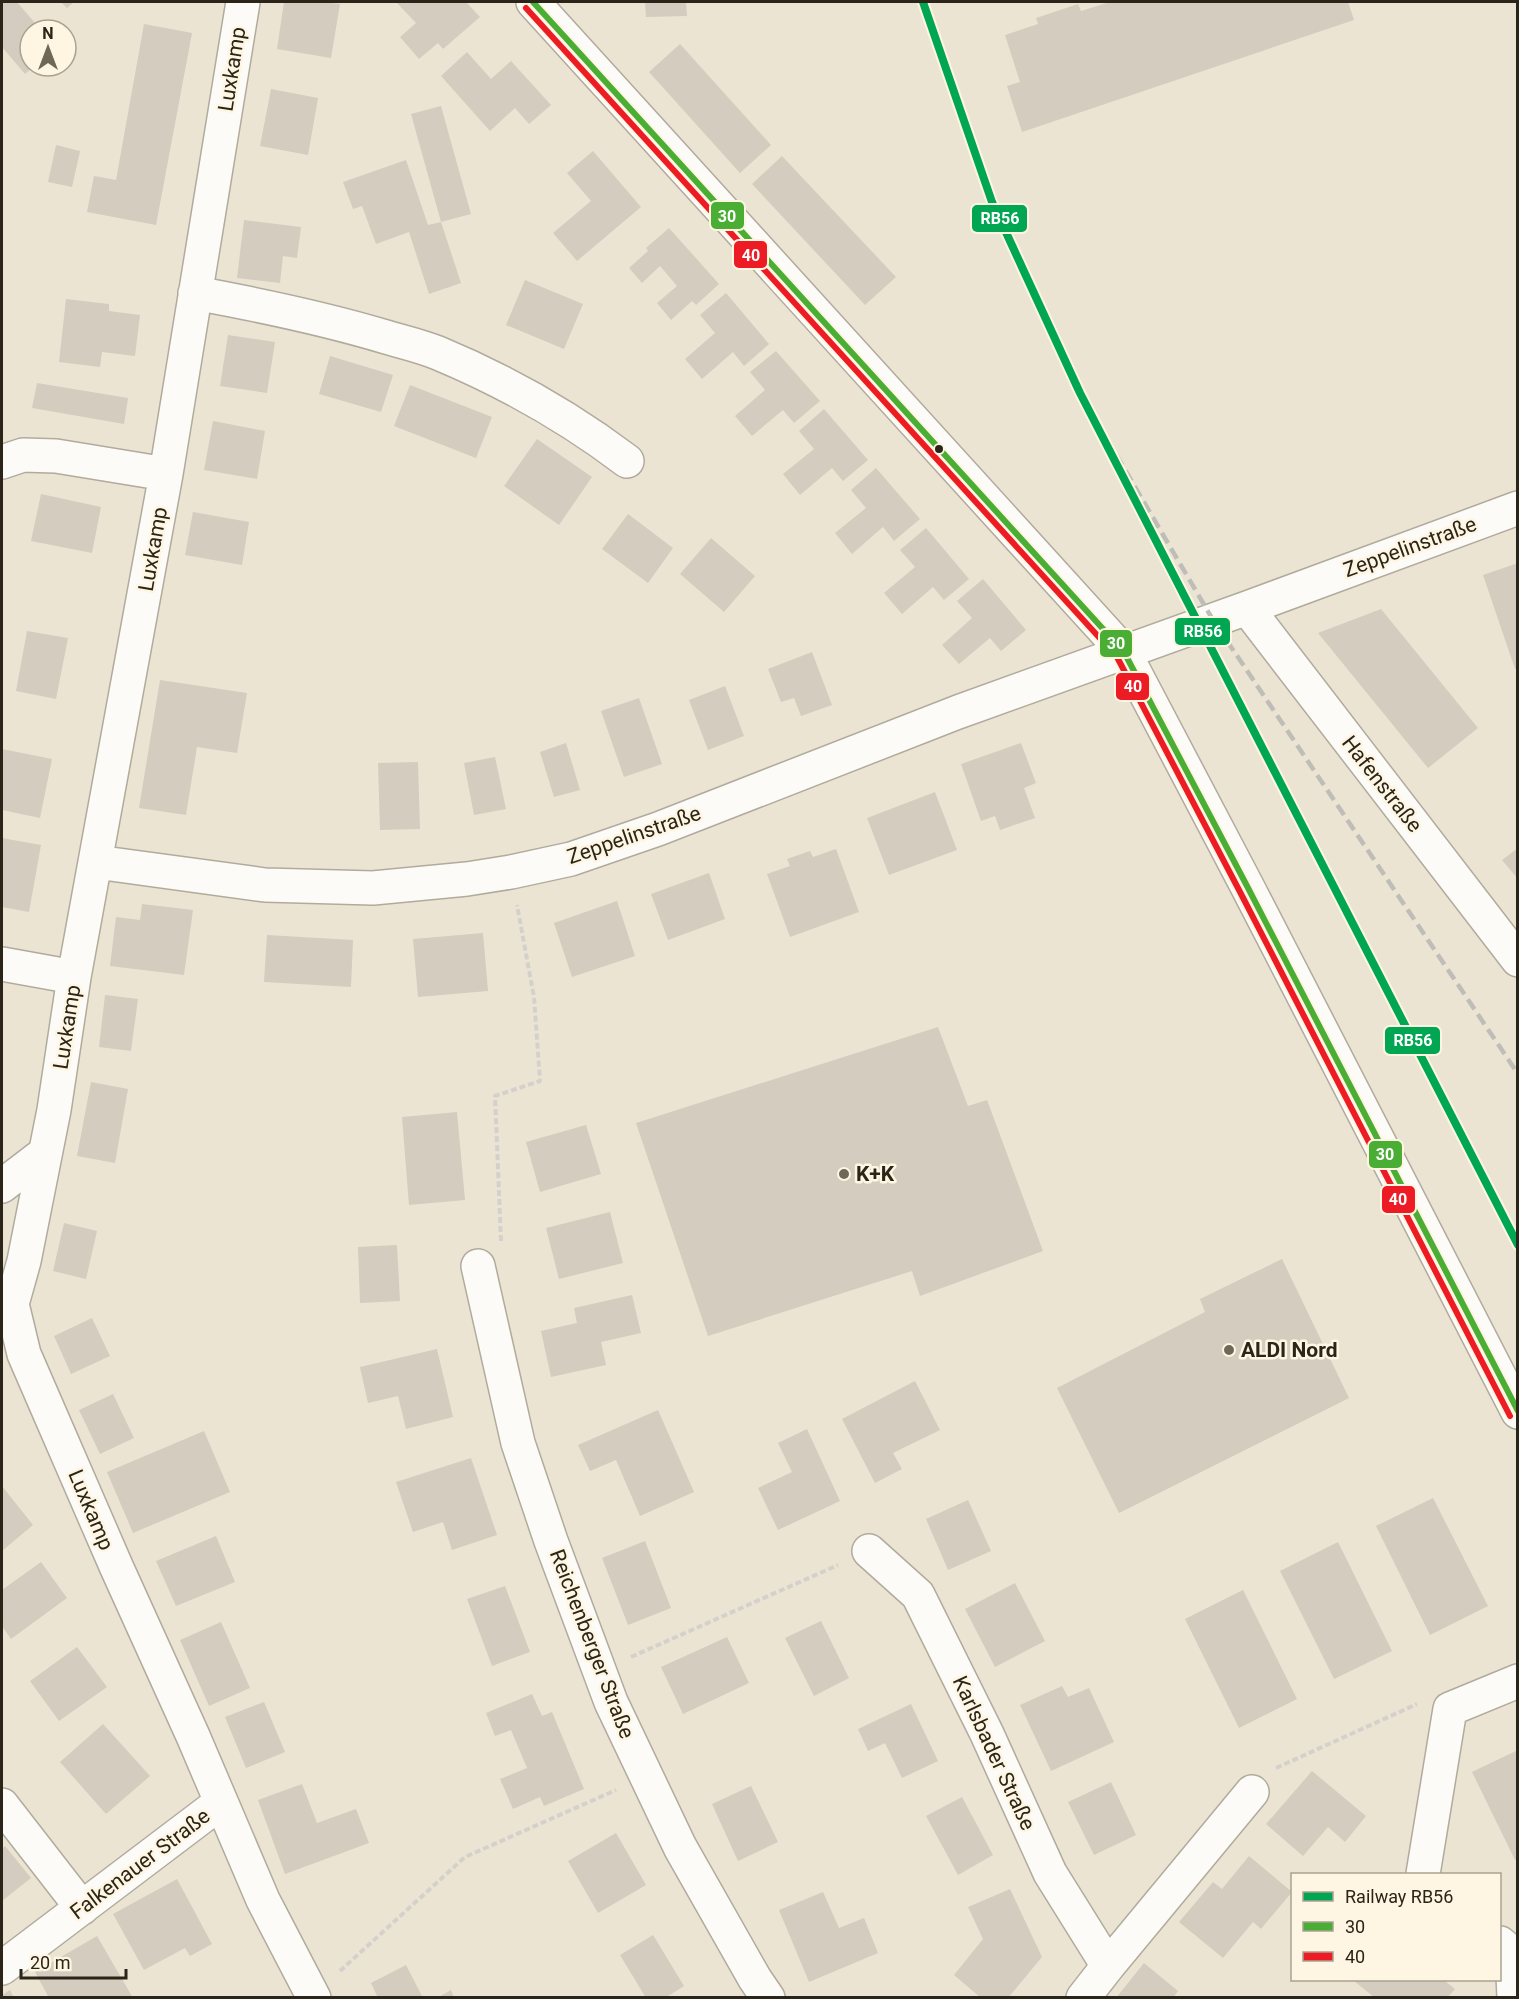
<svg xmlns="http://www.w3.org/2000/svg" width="1519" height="1999" viewBox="0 0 1519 1999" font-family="Roboto,sans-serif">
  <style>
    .building { fill: #d3ccbf }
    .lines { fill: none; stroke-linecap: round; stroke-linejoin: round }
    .minor-casing { stroke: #b1ab9d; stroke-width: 36 }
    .path { stroke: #d4d1cc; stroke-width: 4; stroke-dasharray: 6 3; stroke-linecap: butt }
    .minor { stroke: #fcfbf8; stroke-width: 33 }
    .rail { stroke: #bfbdb8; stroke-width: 4.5; stroke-dasharray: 12 6; stroke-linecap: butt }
    .bus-1-casing { stroke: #fef6e2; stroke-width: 10 }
    .bus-2-casing { stroke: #fef6e2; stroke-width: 10 }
    .bus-1 { stroke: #4aae35; stroke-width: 6 }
    .bus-2 { stroke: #ed1c24; stroke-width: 6 }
    .rail-1-casing { stroke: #fef6e2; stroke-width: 12 }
    .rail-1 { stroke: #00a651; stroke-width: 8 }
    .bus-dot { fill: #2a2518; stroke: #fef6e2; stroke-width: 2 }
    .poi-dot { fill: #6e6859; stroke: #fef6e2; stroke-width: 2 }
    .labels { text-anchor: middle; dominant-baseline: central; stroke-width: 5; stroke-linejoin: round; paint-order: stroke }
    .street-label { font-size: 21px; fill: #2a2518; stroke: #fef6e2 }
    .poi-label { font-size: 21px; font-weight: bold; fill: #2a2518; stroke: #fef6e2; text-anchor: start }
    .line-badge { stroke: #fef6e2; stroke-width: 2 }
    .badge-label { font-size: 16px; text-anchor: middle; font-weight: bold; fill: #fff }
  </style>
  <rect width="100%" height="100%" fill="#ece4d2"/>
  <path class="building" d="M 2,2 L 17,2 L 41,30 L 30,30 L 30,66 L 34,66 L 25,74 L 2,47 Z
    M 61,2 L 74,2 L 67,8 Z
    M 284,2 L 323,2 L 340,4 L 331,58 L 277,49 Z
    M 396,2 L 466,2 L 480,17 L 443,49 L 438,43 L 419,59 L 400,37 L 416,23 Z
    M 645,2 L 686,2 L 687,16 L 646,17 Z
    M 1110,2 L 1348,2 L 1354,20 L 1022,132 L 1007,86 L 1020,82 L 1005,35 L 1038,24 L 1036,18 L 1078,4 L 1081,11 Z
    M 144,24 L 192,33 L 156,225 L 87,212 L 94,176 L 116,180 Z
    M 680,44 L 771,145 L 740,173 L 649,72 Z
    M 467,52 L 491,79 L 511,61 L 551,105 L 529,124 L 515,108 L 490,131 L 441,76 Z
    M 271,89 L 318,98 L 308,155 L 260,146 Z
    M 441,106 L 471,214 L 441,222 L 411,114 Z
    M 56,145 L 80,151 L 72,187 L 48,182 Z
    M 593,151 L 641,207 L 577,261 L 553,233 L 591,201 L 567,173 Z
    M 782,156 L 896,277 L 865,305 L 752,184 Z
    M 406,160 L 428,225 L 441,222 L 461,283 L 429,294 L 409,232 L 376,244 L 362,206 L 353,209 L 343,182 Z
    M 244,220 L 301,227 L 297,258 L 283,256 L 280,283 L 237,278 Z
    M 669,228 L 719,284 L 696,305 L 692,301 L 671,320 L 657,303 L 677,286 L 660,266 L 642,283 L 629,268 L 648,251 L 646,248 Z
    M 525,280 L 583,304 L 564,349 L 506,325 Z
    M 726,293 L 769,344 L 744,366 L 733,352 L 702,379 L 685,359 L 715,333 L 700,315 Z
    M 66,299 L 109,304 L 109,311 L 140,315 L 135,356 L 102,352 L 100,367 L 59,362 Z
    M 228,335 L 275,342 L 267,393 L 220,386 Z
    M 776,351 L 820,401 L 794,423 L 783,410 L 752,436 L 735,416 L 765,390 L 750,372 Z
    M 330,356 L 393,375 L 381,412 L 319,394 Z
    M 37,383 L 128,398 L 124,424 L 32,408 Z
    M 410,385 L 492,417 L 476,458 L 394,426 Z
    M 824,409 L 868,460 L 843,481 L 832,468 L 800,495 L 783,474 L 814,449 L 799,431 Z
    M 213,421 L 265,431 L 257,479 L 204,470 Z
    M 537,439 L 592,477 L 559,525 L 504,486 Z
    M 876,468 L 920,519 L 894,541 L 883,527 L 852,554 L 835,533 L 866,508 L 851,490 Z
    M 41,494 L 101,507 L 92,553 L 31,541 Z
    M 193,512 L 249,522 L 242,565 L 185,555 Z
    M 628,514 L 673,548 L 648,583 L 602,549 Z
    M 926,528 L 969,579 L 944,600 L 933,587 L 902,614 L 884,593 L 915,567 L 900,550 Z
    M 711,538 L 755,576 L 724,612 L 680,574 Z
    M 1518,563 L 1518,668 L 1515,669 L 1483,575 Z
    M 983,579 L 1026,630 L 1001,651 L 990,638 L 959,664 L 942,645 L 972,618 L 957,601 Z
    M 1381,609 L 1478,728 L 1428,768 L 1318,633 Z
    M 27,631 L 68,638 L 56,699 L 16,691 Z
    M 812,652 L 832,705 L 801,716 L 794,698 L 781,702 L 768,669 Z
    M 160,680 L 247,693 L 237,753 L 197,747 L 186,815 L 139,808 Z
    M 725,686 L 744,736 L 708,750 L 689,700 Z
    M 639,698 L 662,764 L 624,777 L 601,711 Z
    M 566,743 L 580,790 L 554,797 L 540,752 Z
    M 1021,743 L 1036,783 L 1024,788 L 1035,818 L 1000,830 L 995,816 L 981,821 L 961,764 Z
    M 2,749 L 52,759 L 40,818 L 2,810 Z
    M 495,757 L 506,809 L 474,815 L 464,763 Z
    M 418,762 L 420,829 L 380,830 L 378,763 Z
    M 935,792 L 957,850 L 889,875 L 867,818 Z
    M 2,838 L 41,845 L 29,912 L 2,907 Z
    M 1518,848 L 1518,879 L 1502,860 Z
    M 836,849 L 859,912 L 790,937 L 767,874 L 790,866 L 787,859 L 810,851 L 813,857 Z
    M 709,873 L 725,919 L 668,940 L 651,894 Z
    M 617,901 L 635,956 L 572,977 L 554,923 Z
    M 142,904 L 193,910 L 184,975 L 110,966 L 116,917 L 140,920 Z
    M 483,933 L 488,991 L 418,997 L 413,939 Z
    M 267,935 L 353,940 L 351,987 L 264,982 Z
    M 105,995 L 138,999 L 131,1051 L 99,1047 Z
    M 938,1027 L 968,1106 L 987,1100 L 1043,1251 L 920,1296 L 912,1271 L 708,1336 L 636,1123 Z
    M 91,1082 L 128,1089 L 115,1163 L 77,1156 Z
    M 457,1112 L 465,1200 L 409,1205 L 402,1117 Z
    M 586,1125 L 601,1174 L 540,1192 L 526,1142 Z
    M 610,1212 L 623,1263 L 559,1279 L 546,1228 Z
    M 64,1223 L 97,1231 L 86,1279 L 53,1271 Z
    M 397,1245 L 400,1301 L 360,1303 L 358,1247 Z
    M 1282,1259 L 1349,1398 L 1119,1513 L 1057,1388 L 1205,1312 L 1200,1299 Z
    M 632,1295 L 641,1333 L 601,1342 L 606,1365 L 551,1377 L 541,1331 L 577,1323 L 574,1308 Z
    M 92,1318 L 110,1356 L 71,1374 L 54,1336 Z
    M 437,1349 L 453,1417 L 406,1429 L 398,1396 L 368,1403 L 360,1367 Z
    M 915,1381 L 940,1430 L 893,1453 L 902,1469 L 875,1483 L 842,1419 Z
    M 113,1394 L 134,1438 L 100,1454 L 79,1410 Z
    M 658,1410 L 694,1492 L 640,1516 L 616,1460 L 590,1471 L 578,1445 Z
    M 807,1429 L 840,1501 L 778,1530 L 758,1488 L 792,1472 L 778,1443 Z
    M 204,1431 L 230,1492 L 133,1533 L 107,1472 Z
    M 471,1458 L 497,1535 L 452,1550 L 443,1522 L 413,1532 L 396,1482 Z
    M 2,1486 L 33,1525 L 2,1551 Z
    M 1433,1498 L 1488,1606 L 1430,1635 L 1376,1526 Z
    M 968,1500 L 991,1551 L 948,1570 L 926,1519 Z
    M 216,1536 L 235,1582 L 176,1606 L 156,1561 Z
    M 645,1541 L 671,1608 L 628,1625 L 602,1558 Z
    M 1338,1542 L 1392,1651 L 1334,1679 L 1280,1571 Z
    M 41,1562 L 67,1598 L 11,1639 L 2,1626 L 2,1590 Z
    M 1015,1583 L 1045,1641 L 995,1667 L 965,1609 Z
    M 505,1586 L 530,1652 L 492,1666 L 467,1599 Z
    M 1243,1590 L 1297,1699 L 1239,1728 L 1185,1619 Z
    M 821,1621 L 849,1678 L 814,1696 L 785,1638 Z
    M 221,1622 L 250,1688 L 209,1706 L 180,1640 Z
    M 727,1637 L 749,1683 L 683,1714 L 661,1667 Z
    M 77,1647 L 107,1687 L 59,1721 L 30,1681 Z
    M 1062,1686 L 1068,1697 L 1089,1688 L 1114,1742 L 1051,1771 L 1020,1705 Z
    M 532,1694 L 542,1716 L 552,1712 L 584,1789 L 544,1806 L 540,1797 L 513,1809 L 500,1779 L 527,1768 L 511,1730 L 495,1736 L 486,1713 Z
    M 264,1702 L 285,1752 L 246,1768 L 225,1717 Z
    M 911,1704 L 938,1761 L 902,1778 L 885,1743 L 868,1751 L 858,1729 Z
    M 103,1724 L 150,1776 L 106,1814 L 60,1762 Z
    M 1518,1750 L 1518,1859 L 1515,1860 L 1472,1772 Z
    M 1312,1771 L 1366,1816 L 1345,1842 L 1328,1827 L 1303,1856 L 1266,1824 Z
    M 1111,1782 L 1136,1835 L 1094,1855 L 1068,1802 Z
    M 302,1784 L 317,1823 L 356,1809 L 369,1843 L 285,1874 L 258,1800 Z
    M 751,1786 L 778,1842 L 738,1861 L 712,1804 Z
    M 962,1797 L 993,1855 L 958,1875 L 926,1816 Z
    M 616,1833 L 646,1885 L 598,1913 L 568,1861 Z
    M 5,1846 L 31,1878 L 2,1901 L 2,1849 Z
    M 1249,1856 L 1292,1892 L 1261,1929 L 1253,1922 L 1223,1958 L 1179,1922 L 1213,1882 L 1222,1889 Z
    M 177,1879 L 212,1944 L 190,1956 L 185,1948 L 144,1970 L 113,1914 Z
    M 1010,1889 L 1042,1957 L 1008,1998 L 981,1998 L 954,1975 L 983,1939 L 968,1907 Z
    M 823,1892 L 839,1928 L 864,1918 L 878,1953 L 809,1982 L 779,1910 Z
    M 653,1935 L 684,1986 L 665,1998 L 646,1998 L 620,1955 Z
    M 97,1936 L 133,1998 L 49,1998 L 35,1972 Z
    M 1144,1963 L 1178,1991 L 1173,1998 L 1116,1998 Z
    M 406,1965 L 423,1998 L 378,1998 L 371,1983 Z
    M 1353,1980 L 1448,1980 L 1446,1982 L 1455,1989 L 1447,1998 L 1375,1998 Z
    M 10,1990 L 14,1998 L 2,1998 L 2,1995 Z
    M 451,1990 L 454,1998 L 437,1998 Z"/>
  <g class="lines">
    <defs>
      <path id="minor" d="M 243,2 L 166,474 L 74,977 L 54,1110 L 24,1261 L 12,1304 L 24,1354 L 116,1566 L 193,1736 L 263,1900 L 314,1998
        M 533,2 L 1124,652 L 1247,886 L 1518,1412
        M 195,293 C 260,305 323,318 386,337 C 403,342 421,346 438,353 C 505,381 569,417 627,461
        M 2,462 L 23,455 L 56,456 L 166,474
        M 1247,608 L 1518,960
        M 96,862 L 265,885 L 373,888 L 467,879 L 511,872 L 571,859 L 658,829 L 958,712 L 1247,608 L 1518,508
        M 2,964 L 74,977
        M 2,1186 L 45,1153
        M 478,1266 L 518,1443 L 551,1541 L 611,1702 L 680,1847 L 755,1979 L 768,1998
        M 869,1551 L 918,1595 L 987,1734 L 1050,1873 L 1108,1966 L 1083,1998
        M 2,1805 L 82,1908
        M 1423,1874 L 1450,1709 L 1518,1681
        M 1500,1943 L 1512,1953 L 1514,1998
        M 1108,1966 L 1252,1792
        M 2,1968 L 220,1803"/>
    </defs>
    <use href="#minor" class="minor-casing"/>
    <path class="path" d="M 501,1241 L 495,1096 L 540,1081 L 534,997 L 517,905
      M 631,1657 L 838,1565
      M 1276,1768 L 1417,1704
      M 340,1971 L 465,1857 L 616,1790"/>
    <use href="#minor" class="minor"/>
    <path class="rail" d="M 1080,393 L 1213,620 L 1518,1074"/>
    <defs>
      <path id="bus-1" d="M 533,2 L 1124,652 L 1247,886 L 1518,1411"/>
      <path id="bus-2" d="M 526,8 L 1117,657 L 1239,890 L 1510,1416"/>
    </defs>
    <use href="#bus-1" class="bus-1-casing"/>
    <use href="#bus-2" class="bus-2-casing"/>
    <use href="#bus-1" class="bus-1"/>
    <use href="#bus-2" class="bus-2"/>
    <defs>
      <path id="rail-1" d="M 923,2 L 992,202 L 1080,393 L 1518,1245"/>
    </defs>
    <use href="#rail-1" class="rail-1-casing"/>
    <use href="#rail-1" class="rail-1"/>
  </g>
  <circle class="bus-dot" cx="939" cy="449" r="5"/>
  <g class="poi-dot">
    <circle cx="844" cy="1174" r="6"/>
    <circle cx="1229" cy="1350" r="6"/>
  </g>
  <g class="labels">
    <g class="street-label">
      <text transform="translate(232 69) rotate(-81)">Luxkamp</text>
      <text transform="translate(1410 547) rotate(-20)">Zeppelinstraße</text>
      <text transform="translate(153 549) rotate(-80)">Luxkamp</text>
      <text transform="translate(1382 784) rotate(52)">Hafenstraße</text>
      <text transform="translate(634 835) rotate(-19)">Zeppelinstraße</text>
      <text transform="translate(67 1027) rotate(-81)">Luxkamp</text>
      <text transform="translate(91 1510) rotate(67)">Luxkamp</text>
      <text transform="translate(592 1644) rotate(69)">Reichenberger Straße</text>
      <text transform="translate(994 1753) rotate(65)">Karlsbader Straße</text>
      <text transform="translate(140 1864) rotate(-37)">Falkenauer Straße</text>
    </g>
    <g class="poi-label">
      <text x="856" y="1174">K+K</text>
      <text x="1241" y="1350">ALDI Nord</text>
    </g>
  </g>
  <g class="line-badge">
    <rect x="710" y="201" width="35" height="29" rx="6" fill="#4aae35"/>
    <rect x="971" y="204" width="57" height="29" rx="6" fill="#00a651"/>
    <rect x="733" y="240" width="35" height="29" rx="6" fill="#ed1c24"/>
    <rect x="1174" y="617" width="57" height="29" rx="6" fill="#00a651"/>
    <rect x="1099" y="629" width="34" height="29" rx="6" fill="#4aae35"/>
    <rect x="1115" y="672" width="35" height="29" rx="6" fill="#ed1c24"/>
    <rect x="1384" y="1026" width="57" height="29" rx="6" fill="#00a651"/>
    <rect x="1368" y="1140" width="35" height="29" rx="6" fill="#4aae35"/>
    <rect x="1381" y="1185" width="35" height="29" rx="6" fill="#ed1c24"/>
  </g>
  <g class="badge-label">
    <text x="727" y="222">30</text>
    <text x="1000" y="224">RB56</text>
    <text x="751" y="261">40</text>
    <text x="1203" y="637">RB56</text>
    <text x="1116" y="649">30</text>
    <text x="1133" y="692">40</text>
    <text x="1413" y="1046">RB56</text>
    <text x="1385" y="1160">30</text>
    <text x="1398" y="1205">40</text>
  </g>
  <rect width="1519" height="1999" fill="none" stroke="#2a2518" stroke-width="6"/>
  <rect x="1291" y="1873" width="210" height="108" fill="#fef6e2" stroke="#a9a291" stroke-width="1.5"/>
  <rect x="1303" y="1892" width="30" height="9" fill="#00a651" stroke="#a9a291" stroke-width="1.5"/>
  <text x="1345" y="1903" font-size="18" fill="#2a2518">Railway RB56</text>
  <rect x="1303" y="1922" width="30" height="9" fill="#4aae35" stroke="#a9a291" stroke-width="1.5"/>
  <text x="1345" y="1933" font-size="18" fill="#2a2518">30</text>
  <rect x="1303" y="1952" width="30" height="9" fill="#ed1c24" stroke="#a9a291" stroke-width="1.5"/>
  <text x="1345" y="1963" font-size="18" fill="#2a2518">40</text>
  <g transform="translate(48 48)"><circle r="28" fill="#fef6e2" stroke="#a9a291" stroke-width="1.5"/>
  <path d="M0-4.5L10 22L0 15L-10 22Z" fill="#6e6859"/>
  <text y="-9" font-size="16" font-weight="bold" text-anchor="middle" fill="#2a2518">N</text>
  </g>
  <path d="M21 1969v9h105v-9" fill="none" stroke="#2a2518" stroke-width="3"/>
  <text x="30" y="1969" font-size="18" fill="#2a2518" stroke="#fef6e2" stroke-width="4.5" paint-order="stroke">20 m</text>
</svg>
